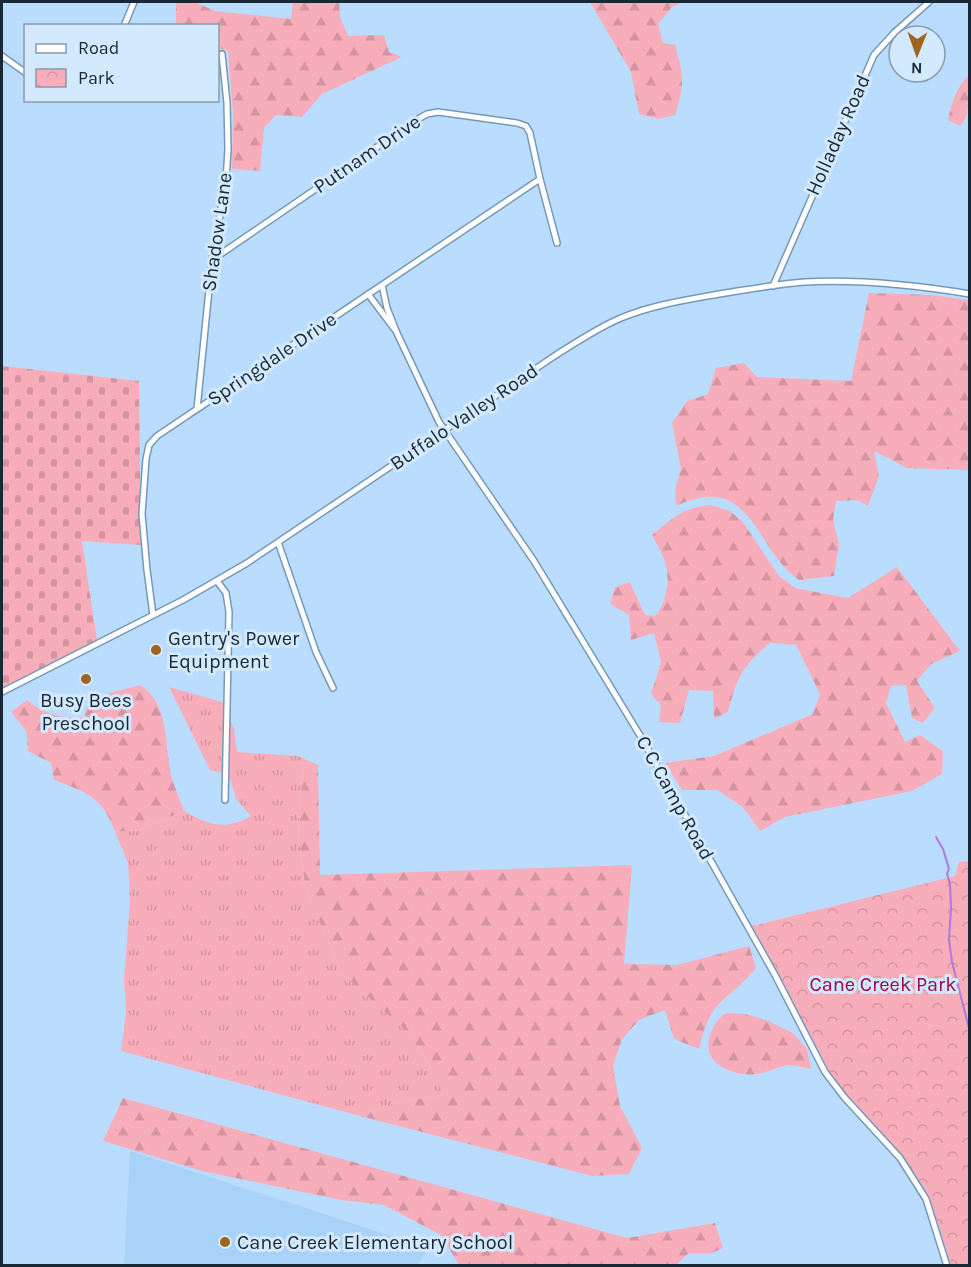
<svg xmlns="http://www.w3.org/2000/svg" width="971" height="1267" viewBox="0 0 971 1267" font-family="Karla,sans-serif">
  <style>
    .built { fill: #a8d2f8 }
    .grass { fill: url(#grass-tufts) }
    .forest { fill: url(#forest-firs) }
    .cemetery { fill: url(#cemetery-stones) }
    .park { fill: url(#park-crowns) }
    .lines { fill: none; stroke-linecap: round; stroke-linejoin: round }
    .stream { stroke: #af7ade; stroke-width: 2 }
    .minor-casing { stroke: #7698b7; stroke-width: 8 }
    .minor { stroke: #fff; stroke-width: 5 }
    .poi-dot { fill: #9d6521; stroke: #d3e9fd; stroke-width: 2 }
    .labels { text-anchor: middle; dominant-baseline: central; stroke-width: 6; stroke-linejoin: round; paint-order: stroke }
    .street-label { font-size: 20px; fill: #1a2734; stroke: #d3e9fd }
    .poi-label { font-size: 20px; fill: #1a2734; stroke: #d3e9fd; text-anchor: start }
    .park-label { font-size: 20px; fill: #a10245; stroke: #d3e9fd }
  </style>
  <defs>
    <pattern id="grass-tufts" width="24" height="20" patternUnits="userSpaceOnUse" patternTransform="scale(1.5)"><rect width="24" height="20" fill="#f8adbb"/><path d="M3 7l-1-3M5 7V3M7 7l1-3M15 17l-1-3M17 17v-4M19 17l1-3" fill="none" stroke="#d495a1"/></pattern>
    <pattern id="forest-firs" width="22" height="20" patternUnits="userSpaceOnUse" patternTransform="scale(1.5)"><rect width="22" height="20" fill="#f8adbb"/><path d="M5 1l3.5 6h-7zM16 11l3.5 6h-7z" fill="#d495a1"/></pattern>
    <pattern id="cemetery-stones" width="16" height="16" patternUnits="userSpaceOnUse" patternTransform="scale(1.5)"><rect width="16" height="16" fill="#f8adbb"/><path d="M2 7V4a2 2 0 0 1 4 0v3zM10 15v-3a2 2 0 0 1 4 0v3z" fill="#d495a1"/></pattern>
    <pattern id="park-crowns" width="20" height="18" patternUnits="userSpaceOnUse" patternTransform="scale(1.5)"><rect width="20" height="18" fill="#f8adbb"/><path d="M2 6a3 3 0 1 1 6 0M12 15a3 3 0 1 1 6 0" fill="none" stroke="#d495a1"/></pattern>
  </defs>
  <rect width="100%" height="100%" fill="#baddff"/>
  <path class="built" d="M 130,1151 L 428,1248 L 418,1265 L 124,1265 Z"/>
  <path class="grass" d="M 169,687 L 222,702 L 234,728 L 237,752 L 298,756 L 318,765 L 303,765 L 298,834 L 305,884 L 324,933 L 345,976 L 409,1034 L 429,1064 L 443,1095 L 398,1102 L 360,1116 L 121,1051 L 126,1013 L 124,978 L 130,900 L 128,863 L 115,832 L 138,830 L 184,811 C 210,825 223,831 251,816 L 236,799 L 229,775 L 210,770 Z"/>
  <path class="forest" d="M 176,2 L 195,2 L 215,11 L 291,19 L 293,2 L 339,2 L 340,17 L 348,36 L 384,35 L 389,52 L 402,57 L 322,94 L 302,117 L 276,115 L 264,128 L 260,171 L 232,169 L 233,114 L 228,51 L 218,48 L 218,26 L 176,25 Z
    M 590,2 L 683,2 L 672,7 L 658,24 L 663,43 L 675,45 C 684,75 685,85 675,115 L 659,119 L 639,114 L 631,72 Z
    M 969,75 C 970,92 971,115 960,126 L 948,120 C 951,105 957,85 969,75 Z
    M 869,293 L 932,295 L 969,300 L 969,470 L 907,468 L 874,451 L 879,476 L 868,506 L 857,500 L 836,501 L 833,520 L 839,544 L 834,576 L 799,580 C 754,549 752,470 676,506 L 675,489 L 681,469 L 672,423 L 687,401 L 708,394 L 716,368 L 744,363 L 757,377 L 851,381 Z
    M 710,505 L 730,511 L 743,522 L 779,576 L 795,588 L 848,598 L 897,567 L 960,651 L 931,664 L 917,681 L 935,708 L 923,723 L 912,718 L 906,685 L 891,686 L 886,703 L 905,742 L 920,735 L 943,751 L 942,774 L 912,791 L 785,817 L 760,831 L 743,807 L 717,790 L 682,790 L 665,763 L 714,756 L 813,714 L 820,694 L 796,645 L 770,643 C 742,666 737,678 728,712 L 714,719 L 713,691 L 689,690 L 680,723 L 659,722 L 661,705 L 651,694 L 661,662 L 654,633 L 631,640 L 629,615 L 610,604 L 615,587 L 630,582 L 645,615 L 655,616 C 666,605 670,581 666,566 C 664,556 657,545 652,535 C 673,518 682,508 710,505 Z
    M 140,685 C 169,702 165,746 171,775 C 174,787 180,799 184,811 L 138,830 L 115,832 C 103,797 86,792 54,780 L 51,763 L 28,751 L 26,731 L 11,712 L 27,700 C 46,716 60,717 84,718 L 87,706 L 110,693 Z
    M 303,765 L 318,765 L 320,875 L 632,865 L 624,964 L 677,965 L 749,946 L 756,968 C 744,983 731,992 718,1005 C 707,1017 703,1034 699,1049 L 674,1039 L 665,1010 L 639,1020 L 622,1039 L 613,1066 L 620,1106 L 642,1148 L 629,1174 L 592,1176 L 360,1116 L 398,1102 L 443,1095 L 429,1064 L 409,1034 L 345,976 L 324,933 L 305,884 L 298,834 Z
    M 726,1013 L 745,1014 L 766,1020 L 793,1033 L 807,1049 L 811,1069 C 804,1068 796,1065 788,1065 C 783,1065 766,1073 757,1074 C 734,1077 700,1064 710,1035 C 713,1027 717,1018 726,1013 Z
    M 123,1098 L 627,1238 L 715,1223 L 723,1248 L 712,1253 L 689,1253 L 676,1265 L 440,1265 L 459,1265 L 441,1235 L 384,1205 L 341,1200 L 202,1171 L 103,1141 Z"/>
  <path class="cemetery" d="M 2,366 L 139,381 L 141,545 L 82,541 L 97,640 L 2,689 Z"/>
  <path class="park" d="M 969,861 L 969,1265 L 951,1265 L 939,1226 L 925,1189 L 901,1155 L 835,1082 L 752,926 L 955,876 L 959,862 Z"/>
  <g class="lines">
    <path class="stream" d="M 936,837 L 943,849 L 949,869 L 947,874 L 950,884 L 951,908 L 949,940 L 952,962 L 970,1032"/>
    <defs>
      <path id="minor" d="M 124,26 L 134,2
        M 2,56 L 26,73
        M 212,260 L 418,119 L 427,114 L 438,112 L 517,123 L 526,126 L 530,133 L 540,179 L 557,243
        M 773,286 L 874,55 L 895,32 L 929,2
        M 368,294 L 396,331 L 387,308 L 382,285
        M 396,331 L 439,422 L 534,561 L 641,737 L 775,975 L 825,1072 L 844,1097 L 900,1158 L 926,1199 L 947,1266
        M 197,409 L 212,260 L 226,181 L 228,149 L 227,103 L 222,54
        M 278,542 L 316,652 L 333,688
        M 217,581 L 226,593 L 229,612 L 225,800
        M 153,615 L 147,570 L 142,514 L 146,459 L 149,445 L 157,436 L 540,179
        M 2,692 L 183,600 L 247,563 L 553,357 C 575,343 597,328 621,318 C 652,305 686,300 719,294 C 747,290 776,284 805,282 C 861,279 915,285 970,294"/>
    </defs>
    <use href="#minor" class="minor-casing"/>
    <use href="#minor" class="minor"/>
  </g>
  <g class="poi-dot">
    <circle cx="156" cy="650" r="6"/>
    <circle cx="86" cy="679" r="6"/>
    <circle cx="225" cy="1242" r="6"/>
  </g>
  <g class="labels">
    <g class="street-label">
      <text transform="translate(838 135) rotate(-66)">Holladay Road</text>
      <text transform="translate(367 154) rotate(-34)">Putnam Drive</text>
      <text transform="translate(217 232) rotate(-82)">Shadow Lane</text>
      <text transform="translate(272 359) rotate(-34)">Springdale Drive</text>
      <text transform="translate(464 417) rotate(-34)">Buffalo Valley Road</text>
      <text transform="translate(675 798) rotate(61)">C C Camp Road</text>
    </g>
    <g class="poi-label">
      <text x="168" y="638">Gentry's Power<tspan x="168" dy="23">Equipment</tspan></text>
      <text x="86" y="700" text-anchor="middle">Busy Bees<tspan x="86" dy="23">Preschool</tspan></text>
      <text x="237" y="1242">Cane Creek Elementary School</text>
    </g>
    <g class="park-label">
      <text x="883" y="984">Cane Creek Park</text>
    </g>
  </g>
  <rect width="971" height="1267" fill="none" stroke="#1a2734" stroke-width="6"/>
  <rect x="24" y="24" width="195" height="78" fill="#d3e9fd" stroke="#899bad" stroke-width="1.5"/>
  <rect x="36" y="44" width="30" height="9" fill="#ffffff" stroke="#899bad" stroke-width="1.5"/>
  <text x="78" y="54" font-size="18" fill="#1a2734">Road</text>
  <rect x="36" y="69" width="30" height="18" fill="url(#park-crowns)" stroke="#899bad" stroke-width="1.5"/>
  <text x="78" y="84" font-size="18" fill="#1a2734">Park</text>
  <g transform="translate(917 54) rotate(181)"><circle r="28" fill="#d3e9fd" stroke="#899bad" stroke-width="1.5"/>
  <path d="M0-4.5L10 22L0 15L-10 22Z" fill="#9d6521"/>
  <text y="-9" font-size="16" font-weight="bold" text-anchor="middle" fill="#1a2734">N</text>
  </g>
</svg>
